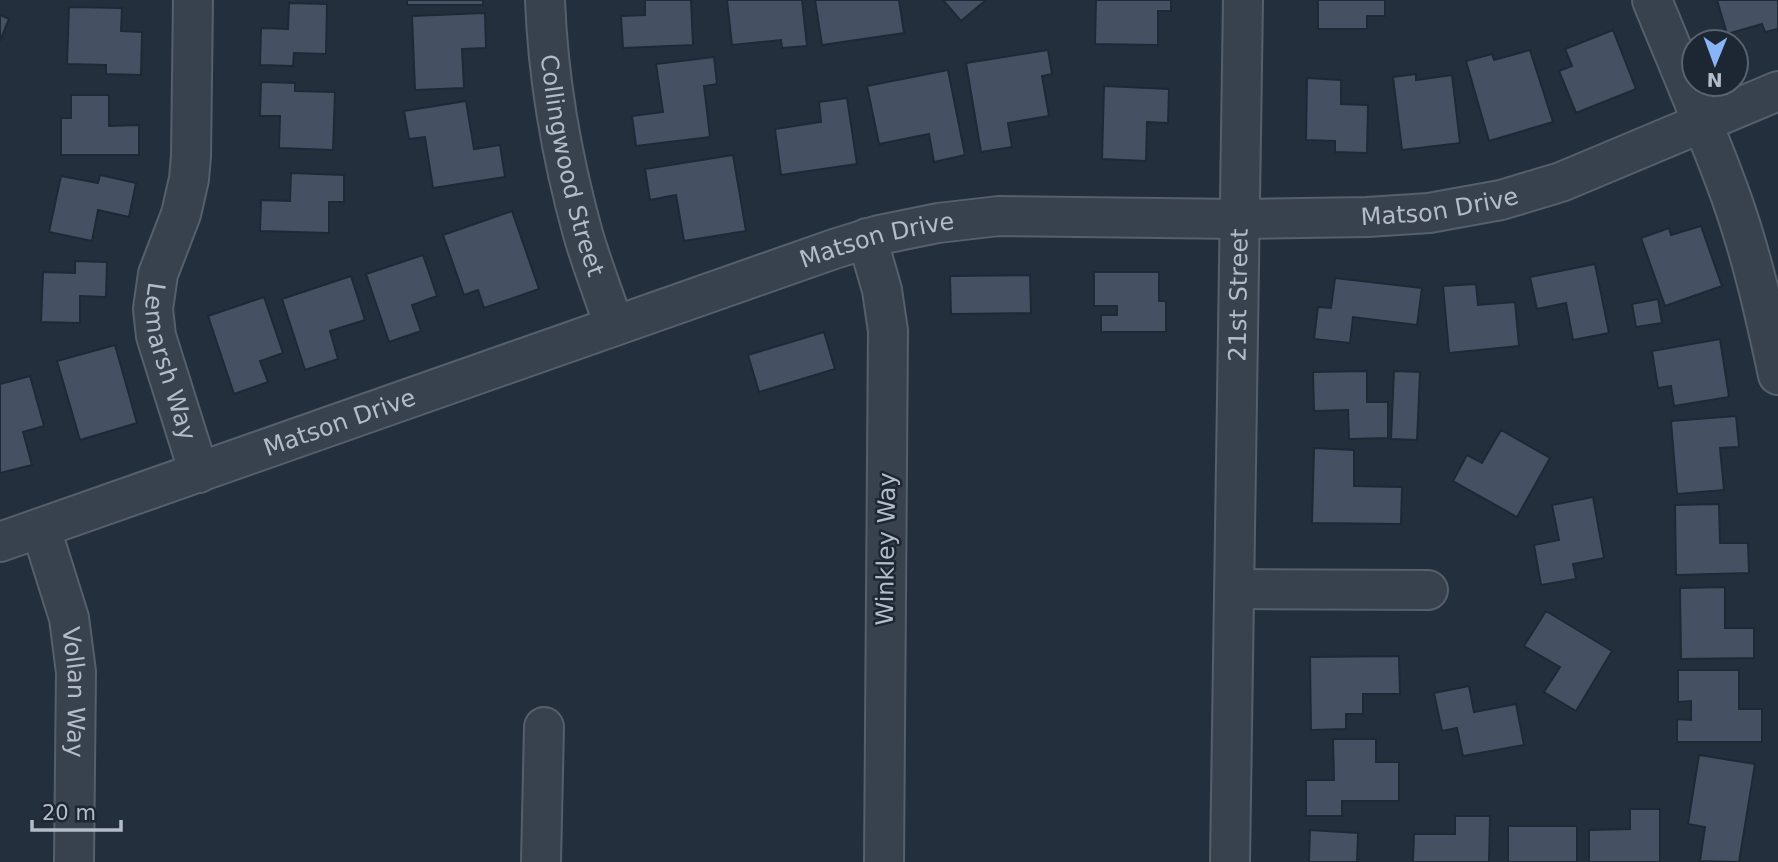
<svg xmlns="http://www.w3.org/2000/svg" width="1778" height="862" viewBox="0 0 1778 862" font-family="'DejaVu Sans',sans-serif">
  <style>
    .building { fill: #455162; stroke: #1f2835; stroke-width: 2 }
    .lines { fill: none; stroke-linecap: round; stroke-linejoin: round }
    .minor-casing { stroke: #565f6c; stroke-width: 42 }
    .minor { stroke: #38414e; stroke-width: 38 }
    .labels { text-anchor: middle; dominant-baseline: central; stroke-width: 5; stroke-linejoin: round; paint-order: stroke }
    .street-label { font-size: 24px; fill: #b4bcc9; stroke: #1d2633 }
  </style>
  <rect width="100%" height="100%" fill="#242f3e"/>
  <path class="building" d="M 407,0 L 483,0 L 483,5 L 407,5 Z
    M 645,0 L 691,0 L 693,45 L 623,48 L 621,16 L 645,15 Z
    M 727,0 L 802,0 L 807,46 L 782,48 L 781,40 L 732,45 Z
    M 815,0 L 899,0 L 904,33 L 822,45 Z
    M 943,0 L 986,0 L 961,21 Z
    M 1096,0 L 1171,0 L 1171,11 L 1158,11 L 1158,45 L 1095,44 Z
    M 1318,0 L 1385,0 L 1385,16 L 1367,16 L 1367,29 L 1318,29 Z
    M 1717,0 L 1778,0 L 1778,29 L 1765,32 L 1762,24 L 1727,34 Z
    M 289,3 L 327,4 L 326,54 L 294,53 L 293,66 L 260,65 L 261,28 L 288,29 Z
    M 69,7 L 122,8 L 121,31 L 142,32 L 141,75 L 106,74 L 106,65 L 67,64 Z
    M 485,13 L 486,48 L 462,49 L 464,88 L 415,90 L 412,16 Z
    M 0,15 L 9,19 L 0,41 Z
    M 1613,30 L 1636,89 L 1576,113 L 1559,71 L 1572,66 L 1565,49 Z
    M 1048,50 L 1052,74 L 1042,76 L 1049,116 L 1008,123 L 1012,147 L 981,152 L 966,63 Z
    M 1530,50 L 1553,122 L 1489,141 L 1466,61 L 1492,54 L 1494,60 Z
    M 714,57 L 717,84 L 704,86 L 710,137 L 636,146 L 632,116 L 663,112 L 656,64 Z
    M 948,70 L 965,155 L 934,162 L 929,134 L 879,144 L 867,86 Z
    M 1416,74 L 1416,80 L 1452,75 L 1460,143 L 1402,150 L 1393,77 Z
    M 1307,78 L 1341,80 L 1341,104 L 1368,105 L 1367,153 L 1335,152 L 1335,141 L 1306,140 Z
    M 261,82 L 295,83 L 295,91 L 335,92 L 333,150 L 279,148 L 280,116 L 260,116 Z
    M 1104,86 L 1169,89 L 1168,123 L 1147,122 L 1146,161 L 1102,159 Z
    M 71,95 L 109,95 L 109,126 L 139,125 L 139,155 L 61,155 L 61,118 L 71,118 Z
    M 847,98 L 857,164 L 781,175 L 775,129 L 821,122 L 819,102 Z
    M 466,101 L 474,149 L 500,145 L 505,177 L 433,188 L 425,137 L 409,139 L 404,111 Z
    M 733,155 L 746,231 L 684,241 L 676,195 L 650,200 L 645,169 Z
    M 291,173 L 344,175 L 344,202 L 329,202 L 329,233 L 260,231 L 261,200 L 290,201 Z
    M 100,175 L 136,183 L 129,217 L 98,210 L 92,241 L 49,232 L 61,176 L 98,183 Z
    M 512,211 L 539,289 L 484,308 L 478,290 L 464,295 L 443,235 Z
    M 1701,226 L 1722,286 L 1665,306 L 1641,238 L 1669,228 L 1671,235 Z
    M 423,255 L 437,296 L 412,305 L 421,331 L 389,342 L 366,274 Z
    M 75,261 L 107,262 L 106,297 L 80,296 L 80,323 L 41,322 L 43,272 L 75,273 Z
    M 1595,264 L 1609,333 L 1573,340 L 1566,303 L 1537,309 L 1530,277 Z
    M 1094,272 L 1159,272 L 1159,301 L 1166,301 L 1166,332 L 1101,332 L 1101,315 L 1117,315 L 1117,306 L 1094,306 Z
    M 1030,275 L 1031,313 L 951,314 L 950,276 Z
    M 351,276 L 365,320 L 330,331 L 338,359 L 305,370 L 282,299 Z
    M 1335,278 L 1422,288 L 1417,325 L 1353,317 L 1350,343 L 1314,339 L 1318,307 L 1331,308 Z
    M 1476,284 L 1478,305 L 1515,302 L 1519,346 L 1449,353 L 1443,286 Z
    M 264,297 L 283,353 L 260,361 L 268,382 L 234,394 L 208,316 Z
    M 1658,299 L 1662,323 L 1636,327 L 1632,304 Z
    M 824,332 L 835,369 L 759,392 L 748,355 Z
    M 1720,339 L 1729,397 L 1674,406 L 1671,386 L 1658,388 L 1652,351 Z
    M 115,345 L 137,423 L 80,440 L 57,361 Z
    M 1367,371 L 1367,402 L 1388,402 L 1388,438 L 1349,439 L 1348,410 L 1314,411 L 1313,372 Z
    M 1394,371 L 1420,372 L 1417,440 L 1391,439 Z
    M 30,376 L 44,426 L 23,432 L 32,465 L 0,473 L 0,384 Z
    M 1736,416 L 1739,447 L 1720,448 L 1724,490 L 1677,494 L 1671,421 Z
    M 1501,430 L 1550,458 L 1517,517 L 1453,481 L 1467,455 L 1482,463 Z
    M 1314,448 L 1354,450 L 1354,486 L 1402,487 L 1401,524 L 1312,523 Z
    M 1593,497 L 1604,558 L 1573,564 L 1576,579 L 1541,585 L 1534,545 L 1559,540 L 1552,505 Z
    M 1719,504 L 1720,543 L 1748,543 L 1749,573 L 1676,575 L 1675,505 Z
    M 1725,587 L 1725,628 L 1754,628 L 1754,658 L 1681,659 L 1680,588 Z
    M 1546,611 L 1612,651 L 1576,711 L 1544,692 L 1560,667 L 1524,646 Z
    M 1399,656 L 1400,694 L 1363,694 L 1363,714 L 1346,714 L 1346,729 L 1311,730 L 1310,657 Z
    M 1678,670 L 1739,670 L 1739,709 L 1762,709 L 1762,742 L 1677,742 L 1677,719 L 1691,720 L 1691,701 L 1678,702 Z
    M 1469,686 L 1474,712 L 1516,704 L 1524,745 L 1463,756 L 1457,728 L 1442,731 L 1434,693 Z
    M 1333,739 L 1376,739 L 1376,762 L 1399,762 L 1399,801 L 1342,801 L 1342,816 L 1306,816 L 1306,780 L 1334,780 Z
    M 1699,755 L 1755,764 L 1739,862 L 1700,861 L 1705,827 L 1688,824 Z
    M 1630,809 L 1660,809 L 1660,862 L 1589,862 L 1589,830 L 1630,829 Z
    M 1455,816 L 1490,816 L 1489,862 L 1413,862 L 1414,834 L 1455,834 Z
    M 1508,826 L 1577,826 L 1577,862 L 1508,862 Z
    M 1310,830 L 1358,833 L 1357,862 L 1309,862 Z"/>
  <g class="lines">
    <defs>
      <g id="minor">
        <path id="s1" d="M 193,0 L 191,156 L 189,179 L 181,214 L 158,274 L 153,309 L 156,336 L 199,473"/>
        <path id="s2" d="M 545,0 C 548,79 562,158 583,234 C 592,265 604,295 614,326"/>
        <path d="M 1652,0 C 1678,64 1706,128 1730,194 C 1751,252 1765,314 1778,375"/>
        <path d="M 867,238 L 882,290 L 888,331 L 884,862"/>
        <path id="s3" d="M 41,529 L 69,618 L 76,672 L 74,862"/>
        <path id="s4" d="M 0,542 L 834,249 L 879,235 L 938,223 L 999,216 L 1240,219 L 1367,217 L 1429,213 L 1501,200 L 1561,182 L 1778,91"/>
        <path d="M 1235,589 L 1428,590"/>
        <path d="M 541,862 L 544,727"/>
        <path id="s5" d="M 1230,862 L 1243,0"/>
      </g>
    </defs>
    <use href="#minor" class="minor-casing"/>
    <use href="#minor" class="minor"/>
  </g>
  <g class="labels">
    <g class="street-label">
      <text stroke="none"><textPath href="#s2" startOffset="168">Collingwood Street</textPath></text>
      <text stroke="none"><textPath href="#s4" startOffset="1494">Matson Drive</textPath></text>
      <text stroke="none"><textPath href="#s4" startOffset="928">Matson Drive</textPath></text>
      <text stroke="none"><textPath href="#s5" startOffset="567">21st Street</textPath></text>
      <text stroke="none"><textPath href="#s1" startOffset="369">Lemarsh Way</textPath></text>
      <text stroke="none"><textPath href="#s4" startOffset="360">Matson Drive</textPath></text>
      <text transform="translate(886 549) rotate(-89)">Winkley Way</text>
      <text stroke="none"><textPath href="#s3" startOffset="168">Vollan Way</textPath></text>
    </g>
  </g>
  <g transform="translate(1715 63) rotate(181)"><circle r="33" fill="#1d2633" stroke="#59626f" stroke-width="2"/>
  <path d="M0-5L12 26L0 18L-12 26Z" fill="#8ab4f8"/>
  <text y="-10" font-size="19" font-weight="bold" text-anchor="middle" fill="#b4bcc9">N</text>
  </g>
  <path d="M32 820v10h89v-10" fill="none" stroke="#b4bcc9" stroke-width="3.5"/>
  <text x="42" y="820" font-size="21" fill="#b4bcc9" stroke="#1d2633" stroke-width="5" paint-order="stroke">20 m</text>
</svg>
